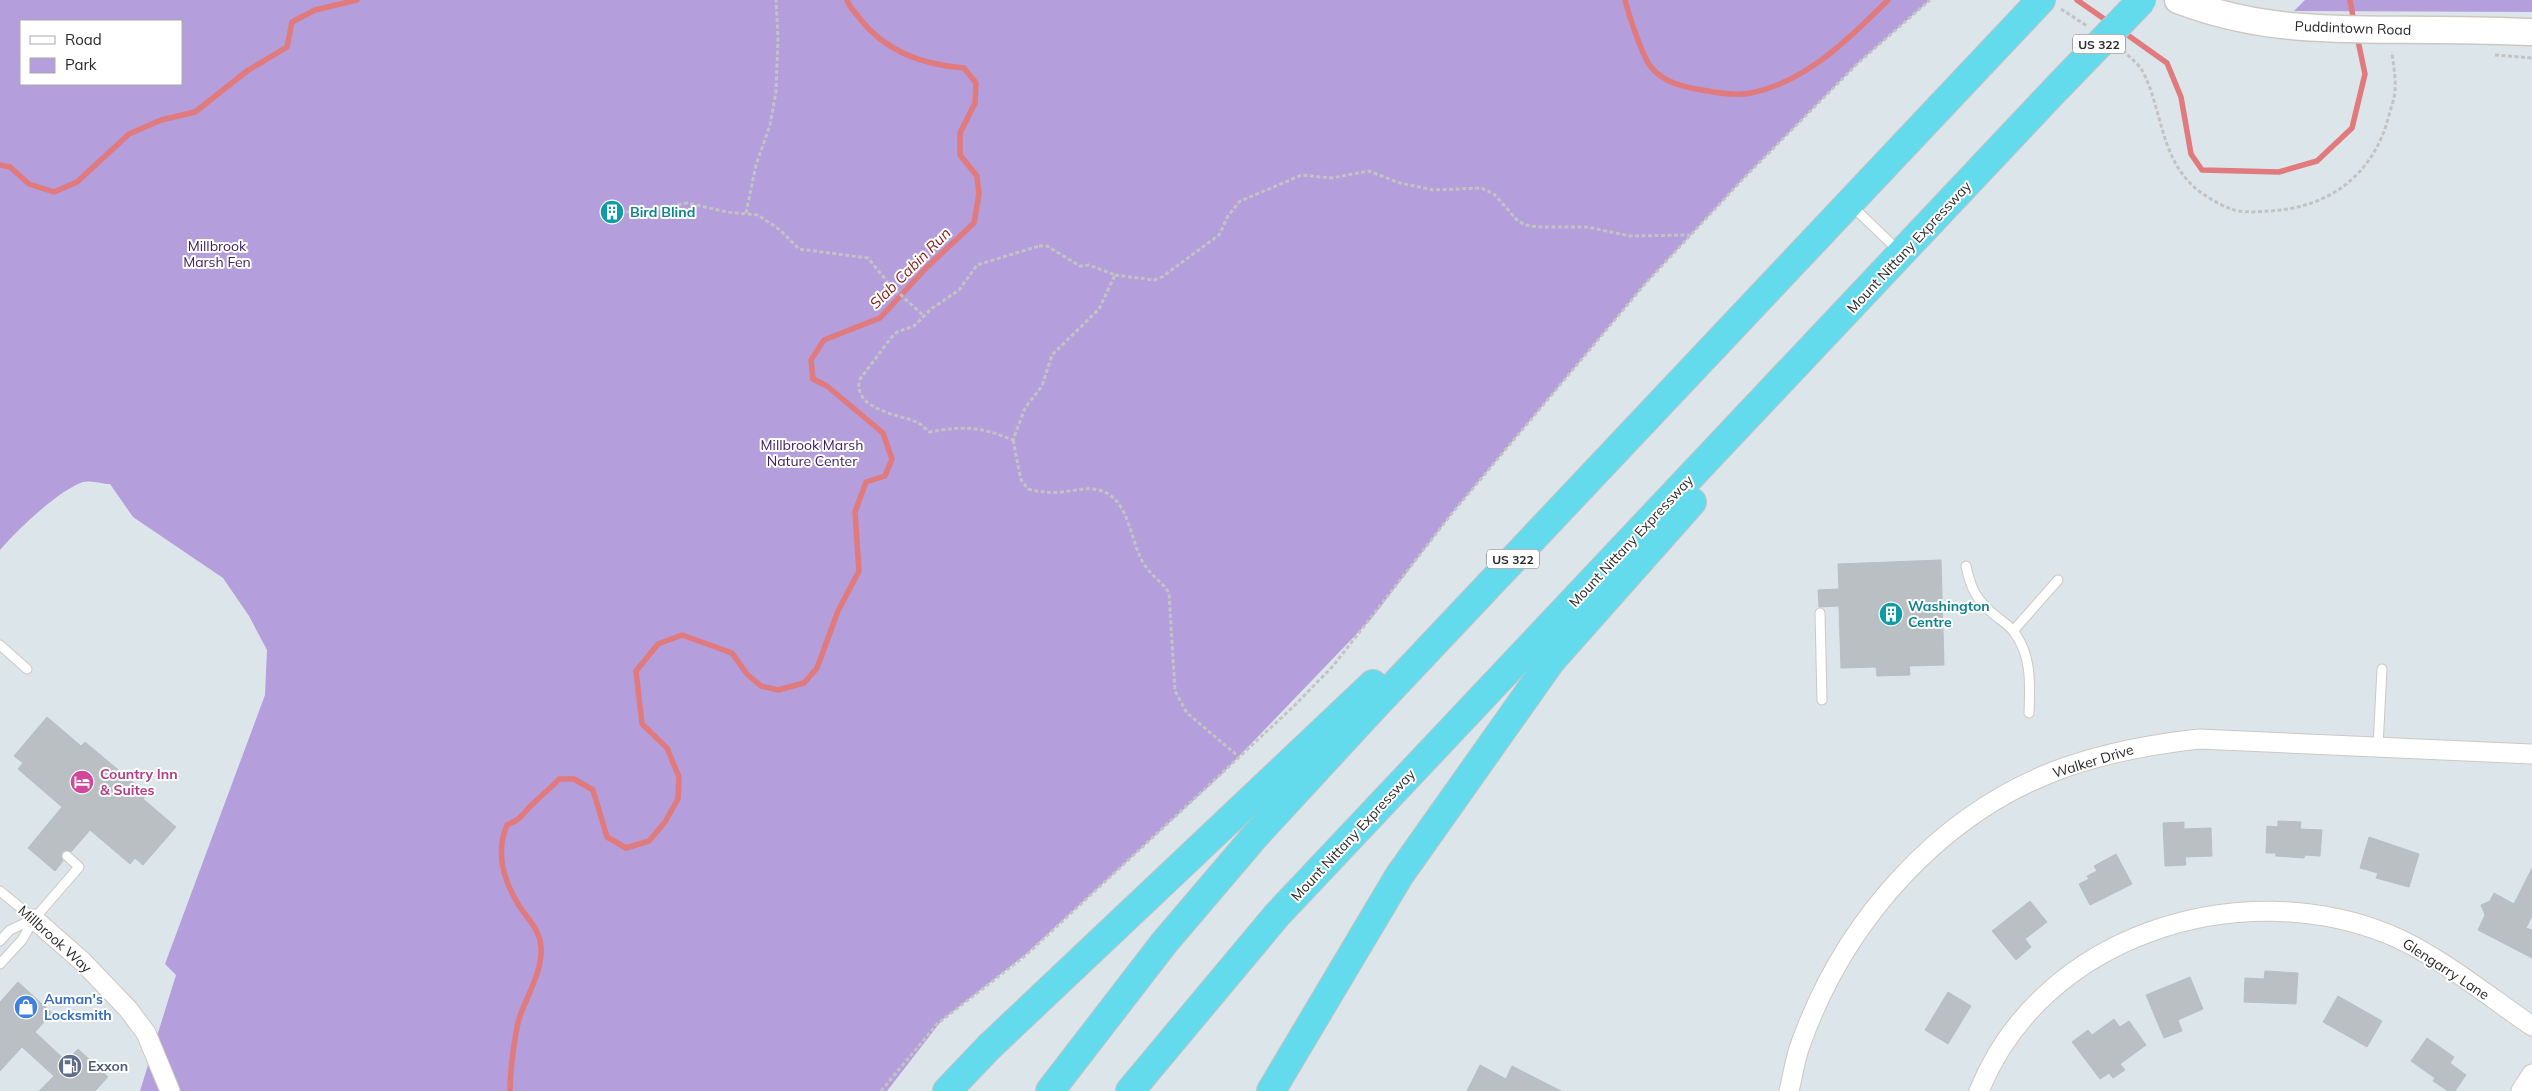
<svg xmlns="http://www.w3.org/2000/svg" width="2532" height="1091" viewBox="0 0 2532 1091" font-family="Mulish,sans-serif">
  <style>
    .green { fill: #b49edb; fill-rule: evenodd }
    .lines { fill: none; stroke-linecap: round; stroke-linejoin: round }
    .stream { stroke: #e17a7d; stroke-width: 5.5 }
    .building { fill: #b9bfc2; stroke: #b6c0c5 }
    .lane-casing { stroke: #cec7c1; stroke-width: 11 }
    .street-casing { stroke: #cec7c1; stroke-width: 21 }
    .secondary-casing { stroke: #cec7c1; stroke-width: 29 }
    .highway-casing { stroke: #c3c3c3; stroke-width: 30 }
    .path { stroke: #c3c3c3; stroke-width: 3; stroke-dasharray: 4 2.5; stroke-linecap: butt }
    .lane { stroke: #fff; stroke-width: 9 }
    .street { stroke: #fff; stroke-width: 19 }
    .secondary { stroke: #fff; stroke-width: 26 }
    .highway { stroke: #64dbed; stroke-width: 28 }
    .highway-bridge-casing { stroke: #c3c3c3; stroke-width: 30; stroke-linecap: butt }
    .highway-bridge { stroke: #64dbed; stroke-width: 28 }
    .labels { text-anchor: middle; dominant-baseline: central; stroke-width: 4; stroke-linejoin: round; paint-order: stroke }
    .shield { fill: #fff; stroke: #696969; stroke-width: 1 }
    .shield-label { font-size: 12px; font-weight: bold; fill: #292929 }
    .street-label { font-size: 14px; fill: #292929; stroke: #fff }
    .culture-label { font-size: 14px; font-weight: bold; fill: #0d838f; stroke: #fff; text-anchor: start }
    .park-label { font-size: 14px; fill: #3f215e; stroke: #fff }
    .hotel-label { font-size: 14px; font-weight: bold; fill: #b23c85; stroke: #fff; text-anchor: start }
    .shop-label { font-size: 14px; font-weight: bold; fill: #366cbe; stroke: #fff; text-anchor: start }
    .service-label { font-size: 14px; font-weight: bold; fill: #4e5e75; stroke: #fff; text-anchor: start }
    .water-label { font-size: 15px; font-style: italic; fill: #8b201b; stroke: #fff }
  </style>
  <rect width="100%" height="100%" fill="#dce6ea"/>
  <g class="green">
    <path d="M0,0H1928L1929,1L1858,63L1743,179L1645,284L1453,512L1371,619L1221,775L1025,955L942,1020L887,1091H140L176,975L165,964L265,695L267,650L249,616L223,578L133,517L110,484C103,484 90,480 83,482C59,490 17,530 0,550ZM21,21H181V84H21Z"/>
    <polygon points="2305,0 2532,0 2532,12 2294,11"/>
  </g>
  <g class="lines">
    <g class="stream">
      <path d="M1625,0C1629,15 1642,56 1651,67C1664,83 1684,87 1702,90C1717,93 1736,96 1751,93C1806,82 1850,38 1888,0"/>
      <polyline points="2077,0 2110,23"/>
      <polyline points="2350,0 2354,22"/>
      <polyline points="2122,31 2167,63 2181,97 2191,154 2202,170 2279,172 2317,161 2352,128 2365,74 2357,36"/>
      <polyline points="0,165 10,167 29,184 54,192 77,182 129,134 161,120 195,112 247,71 287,47 292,22 315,10 357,0"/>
      <path d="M510,1091C510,1071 514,1039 519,1019C526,997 543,971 541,947C540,931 529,920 520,907C504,882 495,853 507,825C526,817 522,812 535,802C543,794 551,788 559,779H574L593,790L607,837L626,848L649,841L665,822L678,799L679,777L667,748L642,724L636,671L658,644L682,635L732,653L747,674L761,686L778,690L804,683L817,668L838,611L859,571L855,512L866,482L885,476L892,459L883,433L827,386L813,379L811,360L824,340L880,318L927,267L974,223L979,194L977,176L960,155V133L975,103L976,83L964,68C924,65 886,52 860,19C856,13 849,7 847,0"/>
    </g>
  </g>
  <g class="building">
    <polygon points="1941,560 1944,665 1909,666 1910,675 1877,676 1876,667 1841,668 1839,606 1819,607 1818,590 1839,589 1838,564"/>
    <polygon points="47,717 81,746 85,742 147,794 143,799 176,827 143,865 135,858 130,864 90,830 71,852 66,850 62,852 61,857 63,861 55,871 28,848 62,807 18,769 23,763 14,756"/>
    <polygon points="2278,821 2301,822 2300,829 2322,830 2320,856 2305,855 2304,858 2276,856 2276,853 2266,853 2267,826 2278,827"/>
    <polygon points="2184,822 2184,829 2211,828 2212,856 2185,857 2186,865 2165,866 2163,823"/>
    <polygon points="2369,837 2419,854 2409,887 2376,878 2378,873 2360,868"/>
    <polygon points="2116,854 2132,884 2090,905 2079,884 2089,879 2087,876 2097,871 2094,866"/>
    <polygon points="2532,868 2532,916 2526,928 2532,930 2532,958 2478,930 2485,915 2481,905 2490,901 2494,893 2514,904"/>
    <polygon points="2030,901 2047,922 2025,939 2031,947 2016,960 1992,931"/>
    <polygon points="2265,971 2298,973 2296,1004 2244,1002 2245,978 2264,979"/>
    <polygon points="2190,977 2203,1009 2178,1020 2182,1031 2164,1038 2146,995"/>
    <polygon points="18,982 52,1013 35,1032 66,1061 78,1049 108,1077 95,1091 39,1091 54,1076 22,1047 0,1071 0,1002"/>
    <polygon points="1948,992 1971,1006 1948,1044 1925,1030"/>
    <polygon points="2338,996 2382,1021 2367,1047 2323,1022"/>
    <polygon points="2114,1019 2120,1027 2129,1021 2146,1045 2120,1064 2125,1070 2113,1078 2109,1073 2100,1079 2072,1042 2088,1030 2092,1035"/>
    <polygon points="2427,1038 2454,1057 2450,1063 2466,1075 2455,1091 2448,1091 2433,1081 2435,1078 2411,1061"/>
    <polygon points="1480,1065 1506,1079 1512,1066 1561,1091 1467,1091"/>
  </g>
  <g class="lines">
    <g class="lane-casing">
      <g id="lane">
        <polyline points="1852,206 1900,252"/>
        <path d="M1966,566C1971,590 1977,601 1997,617C2002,621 2010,626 2014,632C2032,656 2030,684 2029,713"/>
        <polyline points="1820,613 1822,700"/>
        <polyline points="2014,630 2058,580"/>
        <polyline points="0,645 27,669"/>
        <polyline points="2378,746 2382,669"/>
        <polyline points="0,891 34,919"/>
        <polyline points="0,941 10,930 34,919"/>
        <polyline points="0,964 22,940 34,919 79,867 67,856"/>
      </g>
    </g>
    <g class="street-casing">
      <g id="street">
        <polyline points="34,919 83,962 128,1009 146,1033 170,1091"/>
        <path d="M1789,1091C1793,1075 1795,1058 1801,1043C1845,920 1941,811 2066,767C2110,752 2153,744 2199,739L2532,754"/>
        <path d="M1979,1091C2042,935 2238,874 2388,934C2437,954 2488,996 2532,1026"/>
        <polyline points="2521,1091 2532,1074"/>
      </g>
    </g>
    <g class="secondary-casing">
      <path id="secondary" d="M2178,0C2267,34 2344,29 2437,30C2469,30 2500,31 2532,32"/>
    </g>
    <g class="highway-casing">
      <g id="highway">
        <polyline points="947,1091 989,1047 1373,684"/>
        <polyline points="1050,1091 1164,943 1255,836 1372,709 2041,0"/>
        <polyline points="1130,1091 1277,915 2057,88"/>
        <polyline points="1271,1091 1399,876 1551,661 1692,502"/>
      </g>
    </g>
    <g class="path">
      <polyline points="2061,9 2087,26"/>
      <path d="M2123,50C2129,57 2139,64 2143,72C2162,109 2160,155 2193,186C2201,194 2220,205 2231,209C2241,213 2258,212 2269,211C2329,208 2374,175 2389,115C2391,107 2395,98 2395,90C2396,77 2393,64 2392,52"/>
      <polyline points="2495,55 2532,58"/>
      <polyline points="613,213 649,210 687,203 727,212 758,215 780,230 799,249 868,258 890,285 925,317"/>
      <polyline points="746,213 756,165 770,125 776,92 778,37 776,0"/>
      <path d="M1039,246H1047L1080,266L1089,265L1115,275L1099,309L1052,355L1042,386L1025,408L1013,440C978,426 965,426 929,432C925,428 921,424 917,422C900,415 851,409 860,379L891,338L897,332L914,326L931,309L959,290L977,265Z"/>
      <polyline points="1115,275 1154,280 1162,277 1219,235 1228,216 1240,201 1302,175 1331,178 1369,171 1400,183 1433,190 1481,188 1494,194 1517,220 1525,225 1537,227 1587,227 1630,236 1690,235"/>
      <path d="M1013,440L1021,480L1028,489C1040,492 1050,493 1062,492C1072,491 1083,488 1093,489C1132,493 1128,543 1146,567C1153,577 1163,583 1169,593L1175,691L1187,713L1238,756"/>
      <polyline points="881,1091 937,1024 1025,956 1294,706 1333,666 1453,512 1645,284 1743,179 1858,63 1930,0"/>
    </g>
    <use href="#lane" class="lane"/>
    <use href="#street" class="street"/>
    <use href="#secondary" class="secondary"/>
    <use href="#highway" class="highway"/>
    <g class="highway-bridge-casing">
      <polyline id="highway-bridge" points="2057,88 2142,0"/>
    </g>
    <use href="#highway-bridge" class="highway-bridge"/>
  </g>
  <defs>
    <g id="building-disc" transform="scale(1.25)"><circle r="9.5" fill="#0f9aa8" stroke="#fff"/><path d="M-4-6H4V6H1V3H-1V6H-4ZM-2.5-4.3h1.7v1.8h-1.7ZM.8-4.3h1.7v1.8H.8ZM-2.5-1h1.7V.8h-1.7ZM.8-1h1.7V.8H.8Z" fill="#fff"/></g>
    <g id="hotel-disc" transform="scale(1.25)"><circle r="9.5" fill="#d1479c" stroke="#fff"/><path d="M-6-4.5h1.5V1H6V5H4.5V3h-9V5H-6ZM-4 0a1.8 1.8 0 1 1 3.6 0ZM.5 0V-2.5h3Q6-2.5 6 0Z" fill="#fff"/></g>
    <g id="shop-disc" transform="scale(1.25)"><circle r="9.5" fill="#3f7fe0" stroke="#fff"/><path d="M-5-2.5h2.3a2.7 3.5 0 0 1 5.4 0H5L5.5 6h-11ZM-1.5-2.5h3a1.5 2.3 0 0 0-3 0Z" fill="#fff"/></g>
    <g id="fuel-disc" transform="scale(1.25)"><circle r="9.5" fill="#5c6f8a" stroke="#fff"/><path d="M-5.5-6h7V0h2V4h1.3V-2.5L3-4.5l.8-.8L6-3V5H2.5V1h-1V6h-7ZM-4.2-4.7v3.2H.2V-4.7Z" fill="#fff"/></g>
  </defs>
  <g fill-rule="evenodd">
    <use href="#building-disc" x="612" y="212"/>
    <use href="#building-disc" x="1891" y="614"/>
    <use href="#hotel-disc" x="82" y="782"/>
    <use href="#shop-disc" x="26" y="1007"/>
    <use href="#fuel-disc" x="70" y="1066"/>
  </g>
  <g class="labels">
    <g class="shield">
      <rect x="2073" y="34.5" width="52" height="19" rx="4"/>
      <rect x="1487" y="549.5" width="52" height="19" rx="4"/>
    </g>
    <g class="shield-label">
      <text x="2099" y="44">US 322</text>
      <text x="1513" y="559">US 322</text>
    </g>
    <g class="street-label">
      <text transform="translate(2353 28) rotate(2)">Puddintown Road</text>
      <text transform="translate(1909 247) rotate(-47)">Mount Nittany Expressway</text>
      <text transform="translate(1631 541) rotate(-47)">Mount Nittany Expressway</text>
      <text transform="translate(2093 761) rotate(-17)">Walker Drive</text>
      <text transform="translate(1353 835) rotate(-47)">Mount Nittany Expressway</text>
      <text transform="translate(55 939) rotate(42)">Millbrook Way</text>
      <text transform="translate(2446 969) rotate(33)">Glengarry Lane</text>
    </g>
    <g class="culture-label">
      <text x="630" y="212">Bird Blind</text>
      <text x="1908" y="606">Washington<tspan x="1908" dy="16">Centre</tspan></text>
    </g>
    <g class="park-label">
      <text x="217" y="246">Millbrook<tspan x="217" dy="16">Marsh Fen</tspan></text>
      <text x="812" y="445">Millbrook Marsh<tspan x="812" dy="16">Nature Center</tspan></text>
    </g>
    <g class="hotel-label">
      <text x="100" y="774">Country Inn<tspan x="100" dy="16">&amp; Suites</tspan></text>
    </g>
    <g class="shop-label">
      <text x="44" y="999">Auman's<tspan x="44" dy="16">Locksmith</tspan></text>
    </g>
    <g class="service-label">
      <text x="88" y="1066">Exxon</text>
    </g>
    <g class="water-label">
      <text transform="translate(910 268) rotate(-45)">Slab Cabin Run</text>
    </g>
  </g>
  <rect x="20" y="20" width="162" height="65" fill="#ffffff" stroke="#a9a9a9"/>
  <rect x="30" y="36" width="25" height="8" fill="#ffffff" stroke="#a9a9a9"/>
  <text x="65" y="45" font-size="15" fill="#292929">Road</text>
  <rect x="30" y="58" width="25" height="15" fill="#b49edb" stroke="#a9a9a9"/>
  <text x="65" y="70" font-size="15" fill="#292929">Park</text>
</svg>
